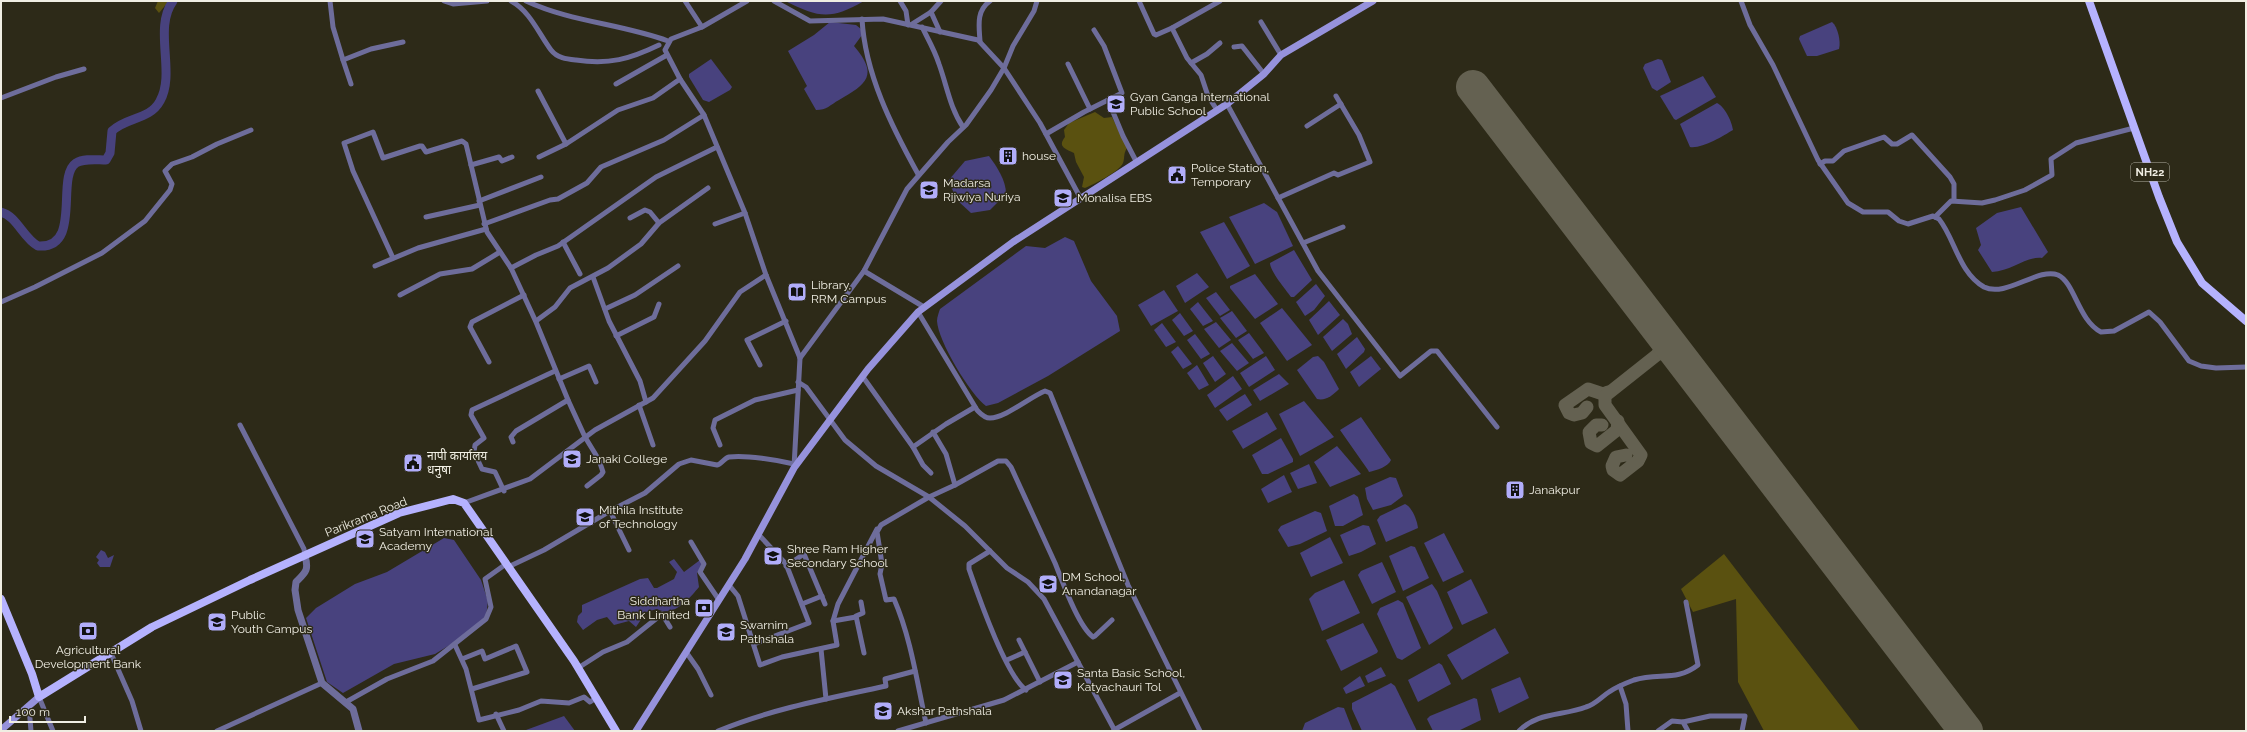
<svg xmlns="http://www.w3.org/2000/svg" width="2247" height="732" viewBox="0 0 2247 732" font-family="Raleway,'Noto Sans Devanagari',sans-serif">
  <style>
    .green { fill: #5a5110 }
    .water { fill: #48427e }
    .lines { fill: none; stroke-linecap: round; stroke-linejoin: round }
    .river { stroke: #48427e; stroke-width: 9 }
    .taxiway { stroke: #646151; stroke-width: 13 }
    .runway { stroke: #646151; stroke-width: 34 }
    .minor { stroke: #6e6d9b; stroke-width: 5 }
    .tertiary { stroke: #6e6d9b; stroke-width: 7 }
    .secondary { stroke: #9692dc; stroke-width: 7 }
    .primary { stroke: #b5b2fe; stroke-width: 8 }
    .labels { text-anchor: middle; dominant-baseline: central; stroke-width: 3; stroke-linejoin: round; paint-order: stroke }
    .shield { fill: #2d2a18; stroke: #b6b3a6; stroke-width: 1 }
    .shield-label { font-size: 11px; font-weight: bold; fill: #f0eee3 }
    .poi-label { font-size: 12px; fill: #f0eee3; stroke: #2d2a18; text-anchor: start }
    .street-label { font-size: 12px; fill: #f0eee3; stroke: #2d2a18 }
  </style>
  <rect width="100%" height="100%" fill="#2d2a18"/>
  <g class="green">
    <polygon points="158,1 169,1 159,13 155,8"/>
    <path d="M1095,112L1104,118L1112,117L1127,148C1123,154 1125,158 1123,163C1119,172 1094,184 1085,188L1082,187L1084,177L1076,162L1074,153C1066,149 1057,147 1065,137L1064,130L1069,123Z"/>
    <polygon points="1724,554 1860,731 1764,731 1738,682 1736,599 1693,612 1681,589"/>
  </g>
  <g class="water">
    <path d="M785,1H864C831,20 819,18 785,1Z"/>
    <path d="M830,22L856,25L861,29L862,35L854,46C879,75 867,84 839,100C830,105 827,110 816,110L804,89L807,86L788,51L814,35Z"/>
    <path d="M1832,22C1838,27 1841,42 1839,49L1817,56H1807L1799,39L1800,36Z"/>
    <polygon points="711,59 732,87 730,90 709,102 703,100 689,77 689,74"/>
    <polygon points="1658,59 1662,60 1671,82 1657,91 1652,88 1643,68 1645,64"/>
    <polygon points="1703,76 1716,97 1676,120 1674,119 1660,96"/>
    <path d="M1717,103C1724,106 1732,121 1733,130C1723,136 1702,149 1690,147L1680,124Z"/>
    <path d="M989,156C997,167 1006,180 1006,194L990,210L971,213L958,201L948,181L965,161Z"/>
    <polygon points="1264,203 1277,212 1293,246 1255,264 1229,217"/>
    <path d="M2021,207L2048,252L2042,258C2026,256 2012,271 1992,272L1978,250L1981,245L1976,228L1997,213Z"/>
    <polygon points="1224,222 1250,266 1227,279 1200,232"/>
    <path d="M1065,237L1074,241L1091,281L1117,316L1120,331L1048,376L998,403L986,406C970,394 938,341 937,321C937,317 939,312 940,309L1026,246L1045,248Z"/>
    <path d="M1294,250L1312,280L1294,297H1291C1286,290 1270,271 1270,263Z"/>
    <polygon points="1197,273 1209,287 1185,303 1176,286"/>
    <polygon points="1255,274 1278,304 1255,319 1230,288 1230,286"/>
    <polygon points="1316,284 1325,296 1314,310 1305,316 1296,302"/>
    <polygon points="1164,290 1178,311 1151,326 1138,305"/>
    <polygon points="1216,292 1230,310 1220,316 1206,298"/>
    <polygon points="1329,301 1340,315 1318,335 1309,320"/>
    <polygon points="1198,302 1213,321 1203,326 1190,309"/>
    <polygon points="1282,308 1312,345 1287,361 1260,323"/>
    <polygon points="1232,311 1247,331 1236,338 1220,318"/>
    <polygon points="1180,313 1193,331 1184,336 1172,320"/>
    <polygon points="1343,319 1348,324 1352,334 1332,351 1323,337"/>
    <polygon points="1216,322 1231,340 1219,348 1204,329"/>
    <polygon points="1162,323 1176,342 1166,347 1154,330"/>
    <polygon points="1249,333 1264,353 1253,359 1238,340"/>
    <polygon points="1195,334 1210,354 1201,359 1187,340"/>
    <polygon points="1357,337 1365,349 1364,352 1346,369 1337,354"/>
    <polygon points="1232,343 1249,363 1237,371 1220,351"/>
    <polygon points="1178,346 1192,364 1183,369 1171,352"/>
    <polygon points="1213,356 1226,374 1215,382 1203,363"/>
    <polygon points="1266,356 1275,370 1249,387 1240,373"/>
    <path d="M1318,356L1324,362L1339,389C1333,395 1326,401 1317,399L1297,370L1313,357Z"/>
    <polygon points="1371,356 1381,369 1359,387 1350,372"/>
    <polygon points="1197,365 1209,385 1199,390 1187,373"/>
    <polygon points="1279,374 1289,384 1260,401 1253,390"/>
    <polygon points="1233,376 1242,389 1215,408 1207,395"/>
    <polygon points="1245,394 1252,405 1227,421 1219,410"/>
    <polygon points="1304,401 1334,437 1300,456 1279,414"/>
    <polygon points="1267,412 1277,429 1243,449 1232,431"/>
    <path d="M1361,417L1391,460C1388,467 1377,470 1369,472L1368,470L1340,430Z"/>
    <polygon points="1281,438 1293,459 1293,462 1268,474 1262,474 1252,455"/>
    <polygon points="1337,446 1361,474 1330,487 1314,462"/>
    <polygon points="1309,464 1317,483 1298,489 1290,473"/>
    <polygon points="1284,475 1292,492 1268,503 1261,489"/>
    <polygon points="1390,477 1396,478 1403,496 1391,505 1373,510 1367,499 1365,488"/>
    <polygon points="1354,494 1358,497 1363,515 1343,526 1335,526 1329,506"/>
    <path d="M1405,504C1412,507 1417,520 1418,528L1386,542L1377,520L1380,516Z"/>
    <polygon points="1315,511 1321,513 1327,531 1300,544 1288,547 1278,530 1281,526"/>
    <polygon points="1363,525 1369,526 1376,544 1361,552 1349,556 1340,535"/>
    <polygon points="1444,533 1464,572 1443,582 1424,543"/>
    <polygon points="1330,537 1343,563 1311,577 1300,553"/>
    <polygon points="444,538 454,540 481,580 488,601 486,617 471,632 435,654 394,664 343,693 327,682 306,618 316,608 355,584 387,572"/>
    <polygon points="1411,546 1415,547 1429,578 1403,591 1389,556"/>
    <polygon points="101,550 105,552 108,558 114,555 110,567 100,567 97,563 99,560 96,557"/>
    <path d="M674,559L684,572L700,560L703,566L697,573L699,587C689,599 673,618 657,609L646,612L636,627L629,621L614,625L607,617L597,620L583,630L577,622L578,616L582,612V605L640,579L648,578L654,588H657L674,579L677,572L669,562Z"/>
    <polygon points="1382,562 1396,592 1372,604 1358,575 1361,571"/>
    <polygon points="1471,579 1488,613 1462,625 1447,592"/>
    <polygon points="1344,580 1360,613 1322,631 1309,599 1315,593"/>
    <polygon points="1432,584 1437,591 1453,628 1449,632 1429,645 1406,597"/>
    <polygon points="1398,600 1403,603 1421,648 1402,660 1397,658 1377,614 1380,608"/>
    <polygon points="1363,623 1378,651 1377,653 1341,671 1326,640"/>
    <polygon points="1495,628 1509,653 1462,680 1447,655"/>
    <polygon points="1439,663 1442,665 1451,684 1418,702 1408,680"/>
    <polygon points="1381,667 1386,676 1368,683 1365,676"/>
    <polygon points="1360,676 1365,686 1346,694 1343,688"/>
    <polygon points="1520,677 1529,698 1499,713 1491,689"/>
    <polygon points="1391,683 1395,686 1417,731 1362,731 1352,709 1352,703"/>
    <polygon points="1474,698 1477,699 1481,720 1458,731 1433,731 1427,719 1430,716"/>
    <polygon points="1338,707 1344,708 1353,731 1302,731 1305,723"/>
    <polygon points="564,716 575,731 525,731 526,730"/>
  </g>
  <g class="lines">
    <path class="river" d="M1,212C17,216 23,238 38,246C83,249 55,177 76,163C84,158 97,160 106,160L110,153L112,131C126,117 150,120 160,101C176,73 153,28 173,1"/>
    <g class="taxiway">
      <polyline points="1658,354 1663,341 1661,332"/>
      <polyline points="1587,407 1582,413 1574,415 1569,413 1565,405 1588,389 1603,394 1608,392"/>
      <polyline points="1602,425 1596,425 1589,432 1591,443 1597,446 1617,430 1618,421"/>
      <polyline points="1626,455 1616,457 1612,466 1613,470 1620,475 1638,461 1641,455 1605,405 1605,396 1658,354 1669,353 1681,359"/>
    </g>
    <polyline class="runway" points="1473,87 1966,731"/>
    <g class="minor">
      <polyline points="330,1 333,27 343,60"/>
      <polyline points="444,1 453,4 487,1"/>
      <path d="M511,1C530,11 539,34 551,50C557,58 567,59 576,60C609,65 630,59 659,45"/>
      <path d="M526,1C571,22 622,24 668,41"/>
      <polyline points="685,1 702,27"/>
      <polyline points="747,1 702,27 671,39 665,50 680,79 704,115 745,213 766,275 800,358 794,467"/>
      <polyline points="774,1 810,21 883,19 978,40 1004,68 1040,123 1081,199"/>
      <polyline points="900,1 906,11 908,25"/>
      <polyline points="1139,1 1154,34 1156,35 1172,28 1187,58 1201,75 1208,96 1217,110"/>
      <path d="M1741,1L1750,25L1773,65L1818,160L1848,203L1863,212H1888L1899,221L1908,224L1933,216L1939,219C1955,239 1959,273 1984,287C2006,298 2038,267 2058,275C2075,283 2078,320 2101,332L2114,331L2149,312L2160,322L2189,361L2201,366L2216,368L2246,367"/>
      <polyline points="931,12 940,32"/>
      <path d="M862,19C865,74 892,127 918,174"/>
      <polyline points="1261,22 1281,55"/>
      <polyline points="912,24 931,12 941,1"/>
      <path d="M922,27C928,39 935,51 939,64C947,86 950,108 963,127"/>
      <polyline points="1172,28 1220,1"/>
      <path d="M980,41C979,26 976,11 990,1"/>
      <polyline points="1234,47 1242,46 1264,74"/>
      <polyline points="1191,63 1207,54 1220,43"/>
      <polyline points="1068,64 1090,109"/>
      <polyline points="351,84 343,60 371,49 403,42"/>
      <polyline points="616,84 667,55"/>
      <polyline points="538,91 566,144"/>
      <polyline points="1,98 56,77 84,69"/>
      <polyline points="1108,100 1123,136 1137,163"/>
      <polyline points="1227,104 1318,271 1400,376 1431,351 1437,351 1497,427"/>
      <polyline points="1307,126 1341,104"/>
      <polyline points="1046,134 1084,112 1122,93 1104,46 1094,30"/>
      <polyline points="539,157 566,144 618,110 653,98 680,79"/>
      <polyline points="1820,164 1825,161 1833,161 1844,151 1884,137 1892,144 1897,144 1912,135 1950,177 1954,184 1954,200"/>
      <polyline points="471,165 499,157 502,161 512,157"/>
      <polyline points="1278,198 1334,173 1338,175 1370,162 1359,135 1336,96"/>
      <polyline points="479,201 541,177"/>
      <polyline points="426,217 480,205"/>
      <polyline points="1935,217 1951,201 1982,203 1995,200 2025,190 2052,175 2051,159 2076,143 2134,128"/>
      <polyline points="630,218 645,210 650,212 659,223"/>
      <polyline points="484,224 550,200 558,199 587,183 601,167 664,140 704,115"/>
      <polyline points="715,224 745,213"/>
      <polyline points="563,242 580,274"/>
      <polyline points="1303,243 1343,227"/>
      <polyline points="393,258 353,171 344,143 373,132 383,158 420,146 422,146 426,152 462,141 466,144 487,232 511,268 536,322 568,400 585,437 599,460 603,472 601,475 587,486"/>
      <polyline points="375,266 418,248 486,229"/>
      <polyline points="511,268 536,255 558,246 656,177 717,147"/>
      <polyline points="864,271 924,307"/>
      <polyline points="593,277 609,321 640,381 646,402"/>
      <polyline points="400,295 440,274 472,269 500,252"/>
      <polyline points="1,302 35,287 102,253 145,221 170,190 172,184 165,171 172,164 192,157 217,144 251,130"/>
      <polyline points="605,309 635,295 678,266"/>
      <path d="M918,312L977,410C980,413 984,418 990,418C1005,418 1030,397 1045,391L1050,393L1128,585L1200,731"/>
      <polyline points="536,321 555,307 570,288 608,268 641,244 659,223 708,188"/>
      <polyline points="616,336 654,317 659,304"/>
      <polyline points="800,358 864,271 907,189 948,142 966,125 991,90 1004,68 1013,46 1034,11 1037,1"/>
      <polyline points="489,362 470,327 472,322 524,295"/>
      <polyline points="760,365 747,340 786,321"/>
      <polyline points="863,377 913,447 923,465 931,473"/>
      <polyline points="559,379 589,366 596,382"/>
      <polyline points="798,382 806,387 845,440 876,466 929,497 965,526 1007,568 1028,582 1044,599 1115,731"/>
      <polyline points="639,405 653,445"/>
      <polyline points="240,425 304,549 305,556"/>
      <polyline points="933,432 946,454 955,485"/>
      <polyline points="513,442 511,437 516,431 568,400"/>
      <polyline points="720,445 713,428 715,420 755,400 798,390"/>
      <polyline points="913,447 946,424 975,407"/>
      <polyline points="504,491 495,472 482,469 474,452 475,445 484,438 471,415 472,410 555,371"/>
      <polyline points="464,503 530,479 595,430 653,398 705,341 740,292 766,275"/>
      <polyline points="610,511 629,550"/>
      <polyline points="691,542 704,564 700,572 719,600"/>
      <path d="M990,551L969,564V569C978,595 1006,676 1026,690"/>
      <polyline points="786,566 804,554 825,604"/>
      <path d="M508,567L544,550L610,511L645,493L679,464L691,460L717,465C722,464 724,458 729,457C747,455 777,460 794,464"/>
      <polyline points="729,585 738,596 760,665 782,657 837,645 833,621 838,604 877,529"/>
      <polyline points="861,602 863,613 856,616 864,653"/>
      <polyline points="802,604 822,596"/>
      <polyline points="833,621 856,617"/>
      <polyline points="1019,640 1040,682"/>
      <polyline points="754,644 809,623 786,564 758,534"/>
      <polyline points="455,645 466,669 479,720 519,710 541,701 569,703 584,697 590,702 596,698"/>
      <polyline points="821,649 826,699"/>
      <polyline points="110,651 132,701 141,731"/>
      <polyline points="686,652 698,669 711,695"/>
      <polyline points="462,659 482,651 485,659 516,646 527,672 472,689"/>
      <polyline points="1007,660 1025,652"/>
      <polyline points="578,668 603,652 627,642 662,614 670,627"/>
      <polyline points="1620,686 1626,704 1628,731"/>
      <polyline points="39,697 53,731"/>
      <polyline points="346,702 387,679 433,661 486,619 491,607 485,579 506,564"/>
      <polyline points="29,707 31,731"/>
      <polyline points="496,714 504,731"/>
      <polyline points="1683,722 1710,716 1745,716 1742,731"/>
      <path d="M926,723C917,682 911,638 894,599L886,600L880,574L882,564L877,532L881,525L929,497L955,485L998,461H1006L1011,467C1026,499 1040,531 1055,563C1062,580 1078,626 1093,637L1095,636L1112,620"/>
      <polyline points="1114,730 1180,693"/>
      <polyline points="217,731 322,683"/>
      <path d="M718,731C771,709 830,698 886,686L885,679L915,671"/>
      <polyline points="898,731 1004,700 1078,662"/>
      <path d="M1519,731C1537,712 1563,716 1586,707C1596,704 1601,697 1609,692C1616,687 1626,683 1634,680C1659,672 1676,682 1698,665L1686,602"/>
      <polyline points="1658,731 1672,721 1683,722 1688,731"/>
    </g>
    <path class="tertiary" d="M305,556C309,570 306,572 296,582L295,590L298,610L322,683L353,709L359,731"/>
    <g class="secondary">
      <polyline points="1,730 39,697"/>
      <polyline points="636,731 745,559 794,468 868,369 918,312 1013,242 1227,104 1264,74 1281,55 1373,1"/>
    </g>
    <g class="primary">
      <polyline points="2089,1 2159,197 2177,242 2202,283 2246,321"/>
      <polyline points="1,599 32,674 39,697 152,627 250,580 399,513 453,499 464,503 574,661 616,731"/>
    </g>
  </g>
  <defs>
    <g id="school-square" transform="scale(1)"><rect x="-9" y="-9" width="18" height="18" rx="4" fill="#b1adfa" stroke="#2d2a18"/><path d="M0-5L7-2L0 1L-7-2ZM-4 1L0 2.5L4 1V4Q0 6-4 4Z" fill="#111"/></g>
    <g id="building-square" transform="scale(1)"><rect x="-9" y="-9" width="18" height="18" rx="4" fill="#b1adfa" stroke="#2d2a18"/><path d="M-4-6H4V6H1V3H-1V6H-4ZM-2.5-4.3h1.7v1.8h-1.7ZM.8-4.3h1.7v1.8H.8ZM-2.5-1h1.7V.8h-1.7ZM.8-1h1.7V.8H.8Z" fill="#111"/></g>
    <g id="civic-square" transform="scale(1)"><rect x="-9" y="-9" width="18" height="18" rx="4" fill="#b1adfa" stroke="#2d2a18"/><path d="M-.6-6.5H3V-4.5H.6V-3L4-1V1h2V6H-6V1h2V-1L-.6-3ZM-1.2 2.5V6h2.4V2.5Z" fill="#111"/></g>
    <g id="library-square" transform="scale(1)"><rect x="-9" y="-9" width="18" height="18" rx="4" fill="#b1adfa" stroke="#2d2a18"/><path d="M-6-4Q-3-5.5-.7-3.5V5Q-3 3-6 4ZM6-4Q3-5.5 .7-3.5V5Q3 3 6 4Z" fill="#111"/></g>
    <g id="bank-square" transform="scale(1)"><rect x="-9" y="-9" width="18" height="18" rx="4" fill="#b1adfa" stroke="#2d2a18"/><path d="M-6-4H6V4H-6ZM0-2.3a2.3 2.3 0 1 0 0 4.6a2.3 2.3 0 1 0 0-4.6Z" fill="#111"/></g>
  </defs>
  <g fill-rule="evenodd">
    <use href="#school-square" x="1116" y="104"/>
    <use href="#building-square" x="1008" y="156"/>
    <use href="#civic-square" x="1177" y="175"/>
    <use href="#school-square" x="929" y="190"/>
    <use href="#school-square" x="1063" y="198"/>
    <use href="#library-square" x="797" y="292"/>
    <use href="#school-square" x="572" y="459"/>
    <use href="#civic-square" x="413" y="463"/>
    <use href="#building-square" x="1515" y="490"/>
    <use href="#school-square" x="585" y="517"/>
    <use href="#school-square" x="365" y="539"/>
    <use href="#school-square" x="773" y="556"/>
    <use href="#school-square" x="1048" y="584"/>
    <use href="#bank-square" x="704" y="608"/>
    <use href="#school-square" x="217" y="622"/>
    <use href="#bank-square" x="88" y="631"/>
    <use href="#school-square" x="726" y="632"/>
    <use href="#school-square" x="1063" y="680"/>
    <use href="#school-square" x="883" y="711"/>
  </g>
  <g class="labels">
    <rect class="shield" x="2131" y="163" width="38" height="18" rx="3"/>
    <g class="shield-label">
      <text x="2150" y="172">NH22</text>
    </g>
    <g class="poi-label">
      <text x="1130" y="97">Gyan Ganga International<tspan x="1130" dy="14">Public School</tspan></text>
      <text x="1022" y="156">house</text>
      <text x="1191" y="168">Police Station,<tspan x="1191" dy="14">Temporary</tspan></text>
      <text x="943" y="183">Madarsa<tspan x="943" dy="14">Rijwiya Nuriya</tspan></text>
      <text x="1077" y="198">Monalisa EBS</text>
      <text x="811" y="285">Library,<tspan x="811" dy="14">RRM Campus</tspan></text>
      <text x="427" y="456">नापी कार्यालय<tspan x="427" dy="14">धनुषा</tspan></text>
      <text x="586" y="459">Janaki College</text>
      <text x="1529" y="490">Janakpur</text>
      <text x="599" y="510">Mithila Institute<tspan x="599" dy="14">of Technology</tspan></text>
      <text x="379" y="532">Satyam International<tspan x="379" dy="14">Academy</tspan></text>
      <text x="787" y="549">Shree Ram Higher<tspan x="787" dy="14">Secondary School</tspan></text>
      <text x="1062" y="577">DM School,<tspan x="1062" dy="14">Anandanagar</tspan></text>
      <text x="690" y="601" text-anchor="end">Siddhartha<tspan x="690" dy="14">Bank Limited</tspan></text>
      <text x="231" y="615">Public<tspan x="231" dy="14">Youth Campus</tspan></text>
      <text x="740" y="625">Swarnim<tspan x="740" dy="14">Pathshala</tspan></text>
      <text x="88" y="650" text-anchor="middle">Agricultural<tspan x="88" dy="14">Development Bank</tspan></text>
      <text x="1077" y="673">Santa Basic School,<tspan x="1077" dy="14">Katyachauri Tol</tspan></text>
      <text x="897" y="711">Akshar Pathshala</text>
    </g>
    <g class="street-label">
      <text transform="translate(366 517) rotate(-22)">Parikrama Road</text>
    </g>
  </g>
  <rect width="2247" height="732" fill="none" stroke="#f0eee3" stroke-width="4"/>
  <path d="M10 716v6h75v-6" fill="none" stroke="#f0eee3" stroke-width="2"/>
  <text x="16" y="716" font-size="12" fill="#f0eee3" stroke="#2d2a18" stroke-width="3" paint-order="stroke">100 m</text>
</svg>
